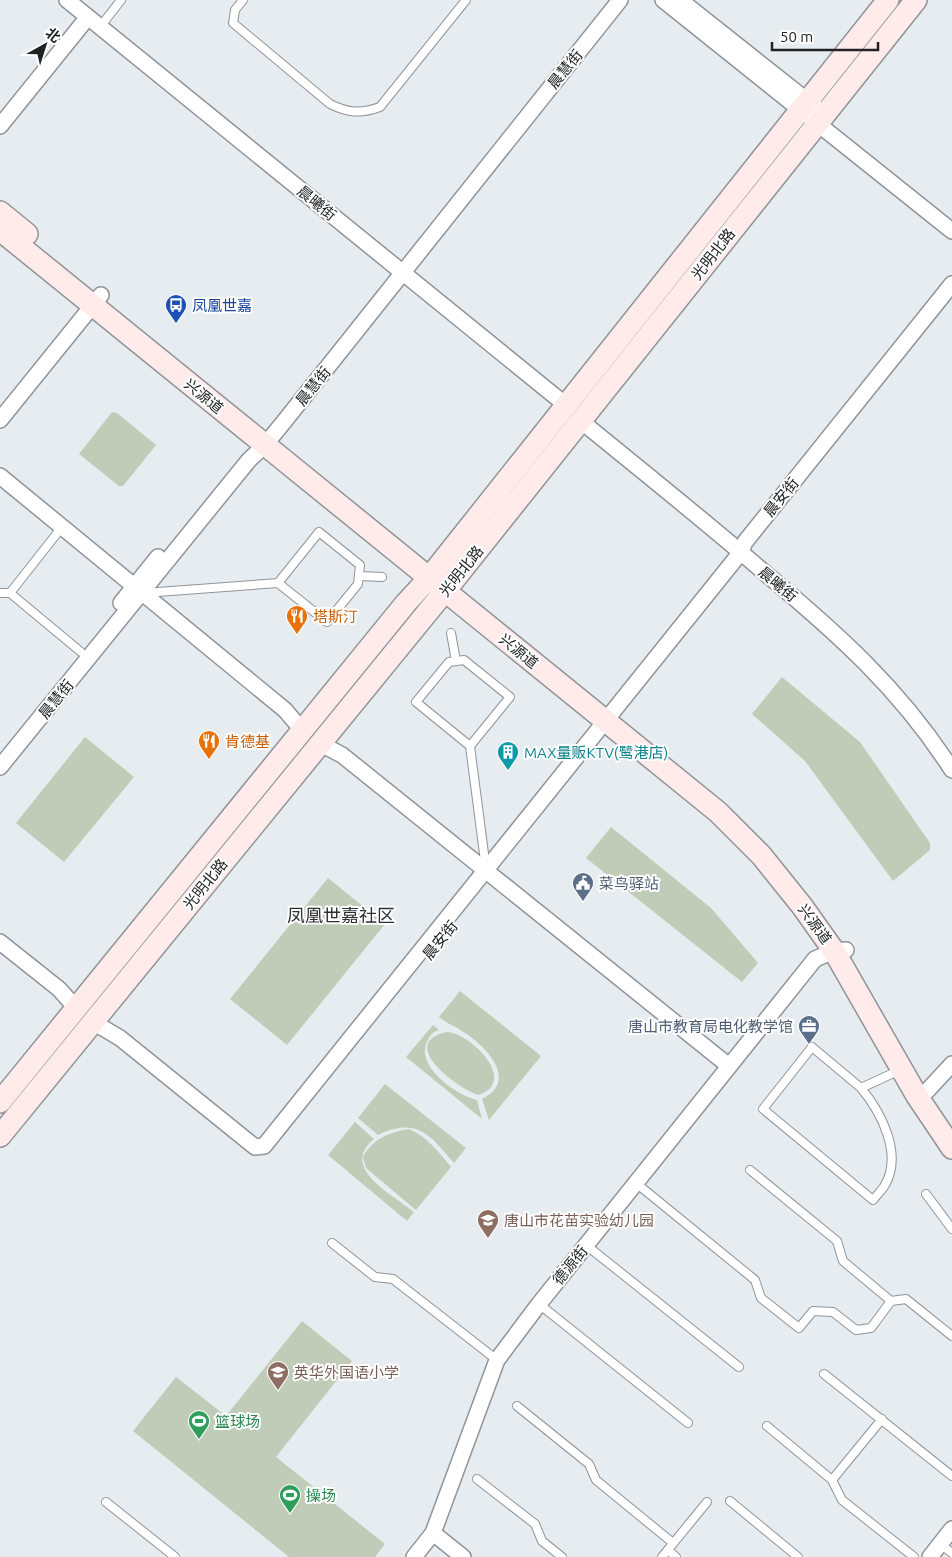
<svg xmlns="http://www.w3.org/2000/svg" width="952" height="1557" viewBox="0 0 952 1557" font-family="Ubuntu,'Noto Sans SC',sans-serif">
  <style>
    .green { fill: #c0ccb7 }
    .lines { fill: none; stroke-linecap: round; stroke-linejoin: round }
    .service-casing { stroke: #909498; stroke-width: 10 }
    .minor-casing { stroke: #909498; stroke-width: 18 }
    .secondary-casing { stroke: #909498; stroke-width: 24 }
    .service { stroke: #fff; stroke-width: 8 }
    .minor { stroke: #fff; stroke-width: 15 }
    .secondary { stroke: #feebea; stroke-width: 21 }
    .labels { text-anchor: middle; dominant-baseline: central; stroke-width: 4; stroke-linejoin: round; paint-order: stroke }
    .street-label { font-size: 15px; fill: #202223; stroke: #fff }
    .transit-label { font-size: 15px; fill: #164399; stroke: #fff; text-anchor: start }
    .food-label { font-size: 15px; fill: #c56008; stroke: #fff; text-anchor: start }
    .culture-label { font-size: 15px; fill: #0d838f; stroke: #fff; text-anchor: start }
    .service-label { font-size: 15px; fill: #4e5e75; stroke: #fff; text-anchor: start }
    .education-label { font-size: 15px; fill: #785e54; stroke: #fff; text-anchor: start }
    .leisure-label { font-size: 15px; fill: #27864d; stroke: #fff; text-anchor: start }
    .quarter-label { font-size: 18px; fill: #2c2f32; stroke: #fff }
  </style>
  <rect width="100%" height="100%" fill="#e7ecf0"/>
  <g class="green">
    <polygon points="112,412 117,413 156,445 123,486 119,486 79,454"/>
    <polygon points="782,677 860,742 930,843 930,850 893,881 805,761 752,714"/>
    <polygon points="85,737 134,777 64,862 16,823"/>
    <polygon points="611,827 711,908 758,963 742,982 586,858"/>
    <polygon points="328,878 385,924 287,1045 230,999"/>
    <path d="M460,991L541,1056L489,1120L482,1099C520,1080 485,1045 462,1031C454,1025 447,1024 439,1017Z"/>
    <path d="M433,1025L439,1030C434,1031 430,1035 428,1040C413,1065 456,1095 477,1100L482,1119L406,1057Z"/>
    <path d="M447,1032C472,1034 519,1082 478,1095C457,1088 396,1043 447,1032Z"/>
    <path d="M385,1084L466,1148L454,1163C429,1134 417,1117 378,1135L358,1118Z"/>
    <path d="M355,1122L374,1139C339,1168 392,1194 414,1212L407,1221L328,1155Z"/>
    <path d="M409,1129C427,1137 438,1151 451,1167L416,1210L366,1168L363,1157C372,1139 390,1132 409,1129Z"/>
    <polygon points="302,1321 352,1361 276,1457 385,1544 375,1557 289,1557 133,1431 176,1377 226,1416"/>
  </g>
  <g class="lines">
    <g class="service-casing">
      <g id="service">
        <path d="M243,0L235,10L233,23L330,104C348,113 361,114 380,107L466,0"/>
        <polyline points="100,27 121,0"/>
        <polyline points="359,576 382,577"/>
        <polyline points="0,593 10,593 81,652"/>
        <polyline points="10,593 62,527"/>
        <polyline points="144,593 278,583 327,622 358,584 360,565 319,532 278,583"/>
        <polyline points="451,633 456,661"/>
        <polyline points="470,746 416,702 449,662 464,660 510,697 470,746 486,869"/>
        <path d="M861,1088C881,1112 903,1154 885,1185C882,1190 877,1195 873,1200L763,1109L812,1047L861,1088L900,1070"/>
        <polyline points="750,1170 837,1241 843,1261 891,1301"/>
        <polyline points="636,1183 755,1280 761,1298 799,1328 813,1311 833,1312 856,1330 871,1328 891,1301 906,1299 952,1336"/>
        <polyline points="926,1194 952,1229"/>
        <polyline points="332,1243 375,1277 393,1279 497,1360"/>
        <polyline points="586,1245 739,1367"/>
        <polyline points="539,1304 688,1423"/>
        <polyline points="824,1374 952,1476"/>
        <polyline points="517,1406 589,1464 596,1480 673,1543"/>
        <polyline points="767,1426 832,1480 842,1500 914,1557"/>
        <polyline points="477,1479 535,1524 542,1541 562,1557"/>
        <polyline points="832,1480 882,1419"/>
        <polyline points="730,1501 798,1557"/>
        <polyline points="106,1502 175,1557"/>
        <polyline points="940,1544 952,1553"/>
        <polyline points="668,1550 676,1557"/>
        <polyline points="662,1557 707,1502"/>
      </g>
    </g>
    <g class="minor-casing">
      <g id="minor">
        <polyline points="67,0 567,406"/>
        <polyline points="663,0 952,231"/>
        <polyline points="680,0 815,107"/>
        <polyline points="0,126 88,17"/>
        <polyline points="0,420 101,295"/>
        <path d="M581,421C642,471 705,521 765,573C838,634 900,689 952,770"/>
        <polyline points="0,476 285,710 302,730"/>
        <polyline points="121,603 158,557"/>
        <polyline points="319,743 342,755 729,1066"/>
        <polyline points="0,767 249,460 265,445 287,418 620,0"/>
        <polyline points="0,942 59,989 76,1008"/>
        <path d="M93,1022L120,1038L255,1147L264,1146C423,948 582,750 741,552L745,542L952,284"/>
        <polyline points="917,1096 927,1091 952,1064"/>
        <polyline points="433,1533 463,1557"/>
        <polyline points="414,1557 433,1533 497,1360 539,1304 815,959 834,951 846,950"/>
        <polyline points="930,1557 952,1529"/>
      </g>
    </g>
    <g class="secondary-casing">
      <g id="secondary">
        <polyline points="0,212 27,234"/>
        <polyline points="0,230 718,812 761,855 802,906 834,951 917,1096 952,1148"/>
        <polyline points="0,1102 406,603 429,578 888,0"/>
        <polyline points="0,1136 453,581 916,0"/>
      </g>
    </g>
    <use href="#service" class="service"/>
    <use href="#minor" class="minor"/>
    <use href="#secondary" class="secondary"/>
  </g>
  <defs>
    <g id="bus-pin" transform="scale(1.125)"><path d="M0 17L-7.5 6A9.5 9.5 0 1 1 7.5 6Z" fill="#1a4fb4" stroke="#fff"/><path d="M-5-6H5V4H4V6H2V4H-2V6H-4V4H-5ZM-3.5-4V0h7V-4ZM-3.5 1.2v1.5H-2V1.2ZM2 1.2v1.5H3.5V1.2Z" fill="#fff"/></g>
    <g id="restaurant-pin" transform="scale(1.125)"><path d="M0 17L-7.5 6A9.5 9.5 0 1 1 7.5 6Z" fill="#e8710a" stroke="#fff"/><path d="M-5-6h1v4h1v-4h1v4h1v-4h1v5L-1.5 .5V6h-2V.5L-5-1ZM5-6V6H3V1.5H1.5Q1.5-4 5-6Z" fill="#fff"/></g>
    <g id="building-pin" transform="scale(1.125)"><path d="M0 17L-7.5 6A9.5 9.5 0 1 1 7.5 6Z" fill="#0f9aa8" stroke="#fff"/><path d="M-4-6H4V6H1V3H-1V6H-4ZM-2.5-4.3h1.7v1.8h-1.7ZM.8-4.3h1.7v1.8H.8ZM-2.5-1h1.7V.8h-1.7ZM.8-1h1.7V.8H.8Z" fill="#fff"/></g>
    <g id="civic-pin" transform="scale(1.125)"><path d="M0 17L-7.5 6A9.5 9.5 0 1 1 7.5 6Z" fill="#5c6f8a" stroke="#fff"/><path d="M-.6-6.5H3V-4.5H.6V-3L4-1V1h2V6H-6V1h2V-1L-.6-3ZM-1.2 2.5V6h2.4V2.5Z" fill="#fff"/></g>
    <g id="office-pin" transform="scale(1.125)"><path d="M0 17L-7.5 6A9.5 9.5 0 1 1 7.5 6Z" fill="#5c6f8a" stroke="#fff"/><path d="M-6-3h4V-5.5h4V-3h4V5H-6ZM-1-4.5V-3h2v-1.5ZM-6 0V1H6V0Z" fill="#fff"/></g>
    <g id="school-pin" transform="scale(1.125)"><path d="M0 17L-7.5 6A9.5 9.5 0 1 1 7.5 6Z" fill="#8d6e63" stroke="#fff"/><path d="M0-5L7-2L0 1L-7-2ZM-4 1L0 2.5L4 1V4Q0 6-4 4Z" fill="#fff"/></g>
    <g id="stadium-pin" transform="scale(1.125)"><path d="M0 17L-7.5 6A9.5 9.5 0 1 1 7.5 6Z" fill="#2e9e5b" stroke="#fff"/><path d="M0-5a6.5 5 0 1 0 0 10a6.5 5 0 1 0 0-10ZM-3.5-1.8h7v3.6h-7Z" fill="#fff"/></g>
  </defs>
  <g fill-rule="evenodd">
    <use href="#bus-pin" x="176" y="305"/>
    <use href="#restaurant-pin" x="297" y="616"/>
    <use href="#restaurant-pin" x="209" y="741"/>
    <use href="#building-pin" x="508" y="752"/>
    <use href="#civic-pin" x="583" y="883"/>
    <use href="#office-pin" x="809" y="1026"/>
    <use href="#school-pin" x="488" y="1220"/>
    <use href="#school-pin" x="278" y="1372"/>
    <use href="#stadium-pin" x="199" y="1421"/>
    <use href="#stadium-pin" x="290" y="1495"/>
  </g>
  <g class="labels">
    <g class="street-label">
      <text transform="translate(565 69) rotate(-51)">晨慧街</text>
      <text transform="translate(317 203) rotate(39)">晨曦街</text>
      <text transform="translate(713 254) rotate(-52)">光明北路</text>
      <text transform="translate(313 386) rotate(-51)">晨慧街</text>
      <text transform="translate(204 396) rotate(39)">兴源道</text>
      <text transform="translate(781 497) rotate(-51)">晨安街</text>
      <text transform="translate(461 571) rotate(-51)">光明北路</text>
      <text transform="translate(778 584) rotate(40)">晨曦街</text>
      <text transform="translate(519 651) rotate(39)">兴源道</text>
      <text transform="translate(56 699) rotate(-51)">晨慧街</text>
      <text transform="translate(205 884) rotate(-51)">光明北路</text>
      <text transform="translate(815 924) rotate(54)">兴源道</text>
      <text transform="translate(440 940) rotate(-51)">晨安街</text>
      <text transform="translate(570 1265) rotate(-51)">德源街</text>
    </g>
    <g class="transit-label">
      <text x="192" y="305">凤凰世嘉</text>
    </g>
    <g class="food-label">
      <text x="313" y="616">塔斯汀</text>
      <text x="225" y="741">肯德基</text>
    </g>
    <g class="culture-label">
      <text x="524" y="752">MAX量贩KTV(鹭港店)</text>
    </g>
    <g class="service-label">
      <text x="599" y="883">菜鸟驿站</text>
      <text x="793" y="1026" text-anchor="end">唐山市教育局电化教学馆</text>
    </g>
    <g class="education-label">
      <text x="504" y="1220">唐山市花苗实验幼儿园</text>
      <text x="294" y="1372">英华外国语小学</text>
    </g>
    <g class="leisure-label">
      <text x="215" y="1421">篮球场</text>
      <text x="306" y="1495">操场</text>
    </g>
    <g class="quarter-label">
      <text x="341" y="915">凤凰世嘉社区</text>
    </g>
  </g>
  <g transform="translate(45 45) rotate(39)" stroke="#ffffff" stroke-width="4" paint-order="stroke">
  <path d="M0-4L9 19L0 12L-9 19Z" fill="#202223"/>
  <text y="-8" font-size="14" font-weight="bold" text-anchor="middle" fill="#202223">北</text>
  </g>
  <path d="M772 42v8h106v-8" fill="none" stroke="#202223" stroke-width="2.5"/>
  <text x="780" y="42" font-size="15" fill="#202223" stroke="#ffffff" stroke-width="4" paint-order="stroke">50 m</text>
</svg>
